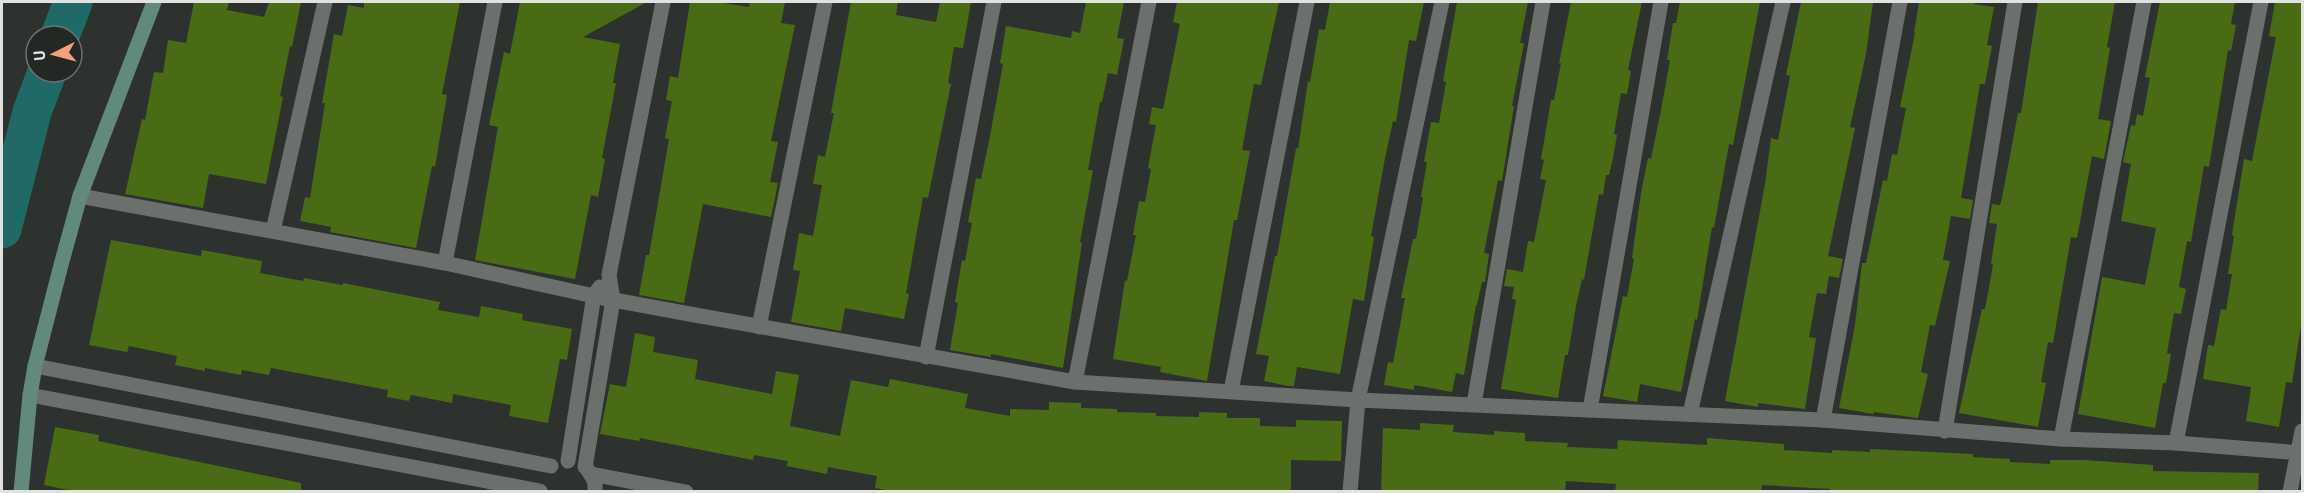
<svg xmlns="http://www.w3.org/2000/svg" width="2304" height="493" viewBox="0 0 2304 493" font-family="Barlow,sans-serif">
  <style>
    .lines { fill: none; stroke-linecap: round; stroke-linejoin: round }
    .river { stroke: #1f6a67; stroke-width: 39 }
    .building { fill: #496b13 }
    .street { stroke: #6c706c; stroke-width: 15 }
    .secondary { stroke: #618a7c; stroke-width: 15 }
  </style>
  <rect width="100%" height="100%" fill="#2e322f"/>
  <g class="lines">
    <g class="river">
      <polyline points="60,36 73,2"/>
      <polyline points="2,229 32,112 47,72"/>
    </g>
  </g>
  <g class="building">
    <polygon points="194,2 229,2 227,10 264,17 269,2 301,2 292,47 290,46 280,96 283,97 266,184 209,174 203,208 125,194 142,119 145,120 154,72 163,73 168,40 186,43"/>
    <polygon points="364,2 460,2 442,94 447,95 435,167 432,166 416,248 330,232 331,227 300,221 305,197 310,198 325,103 322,103 334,34 342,36 348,5 364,8"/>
    <polygon points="520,2 647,2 583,37 620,44 613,83 616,83 602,158 605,159 598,197 591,195 575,279 475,260 498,127 489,125 504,52 510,54"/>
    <polygon points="690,2 717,2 749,7 750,2 785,2 781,23 795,25 771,141 778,142 770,182 778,183 771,217 703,204 684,303 639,295 646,255 649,255 669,139 665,138 672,101 666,100 670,76 678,78"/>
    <polygon points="851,2 898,2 896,15 936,22 940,2 971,2 963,48 954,47 948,83 951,84 928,198 923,197 906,293 909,294 904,319 845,308 841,331 791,322 800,271 793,270 799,233 813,236 822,185 813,184 818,155 825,157 834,113 831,113"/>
    <polygon points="1086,2 1124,2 1117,38 1124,39 1117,75 1108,73 1102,102 1100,102 1088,170 1093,170 1080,242 1082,243 1063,368 991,354 991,357 950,350 958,303 955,302 962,260 965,261 972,223 968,222 976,178 981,179 990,136 1003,64 1000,63 1006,26 1071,38 1072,31 1080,33"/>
    <polygon points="1177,2 1279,2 1261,85 1254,84 1242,150 1250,151 1237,220 1234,220 1207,381 1160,372 1161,367 1113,359 1125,280 1127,281 1136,235 1133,235 1139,201 1145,202 1151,169 1148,168 1156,125 1149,124 1152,107 1163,109 1180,24 1173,22"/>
    <polygon points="1330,2 1424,2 1416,41 1409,40 1396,122 1393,121 1385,158 1371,236 1374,237 1364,301 1353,299 1340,374 1297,367 1294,386 1288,386 1264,381 1269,356 1256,354 1275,256 1277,256 1296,148 1298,149 1308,81 1310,82 1319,29 1325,30"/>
    <polygon points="1457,2 1528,2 1520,43 1524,43 1512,106 1514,106 1502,181 1498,180 1484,253 1489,254 1485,282 1482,282 1477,305 1476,305 1464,375 1456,373 1452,392 1414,385 1414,390 1384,385 1388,362 1393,363 1405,298 1401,298 1413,239 1416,239 1423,197 1421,197 1427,162 1424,162 1431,122 1439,123 1446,82 1443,81"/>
    <polygon points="1571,2 1642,2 1628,70 1631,71 1627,94 1621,93 1614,134 1617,135 1613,158 1609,175 1606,175 1603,195 1599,194 1584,280 1582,279 1576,306 1568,355 1565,355 1558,398 1501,389 1516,300 1512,299 1514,287 1504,286 1507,269 1523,272 1528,241 1534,242 1546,180 1540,179 1544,160 1541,159 1551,100 1554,100 1561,63 1559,63"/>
    <polygon points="1680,2 1760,2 1733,145 1729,144 1714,228 1712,227 1697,320 1695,319 1681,392 1640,384 1637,402 1603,396 1623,296 1627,297 1634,259 1632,258 1641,193 1648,158 1651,159 1661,110 1670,60 1667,60 1673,23 1676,23"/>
    <polygon points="1801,2 1873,2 1866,54 1850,127 1855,128 1828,256 1843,259 1839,278 1829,276 1826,294 1817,293 1809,337 1816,338 1805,409 1758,403 1758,407 1725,401 1765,184 1771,138 1778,140 1790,76 1786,75"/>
    <polygon points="1919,2 1975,2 1974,4 1994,7 1987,45 1992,46 1985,84 1980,84 1961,198 1973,200 1970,219 1951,216 1943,260 1950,261 1935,326 1930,325 1921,372 1928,374 1918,418 1874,412 1873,414 1839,408 1855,325 1862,263 1866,263 1883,180 1887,181 1892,154 1897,155 1906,108 1900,107 1915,33 1914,33"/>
    <polygon points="2038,2 2115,2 2107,47 2110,48 2098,119 2111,121 2104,159 2092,156 2077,238 2071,237 2053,343 2048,342 2041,382 2046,383 2038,427 1959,413 1982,309 1985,309 1993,265 1991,264 1997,224 1989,223 1992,204 2000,205 2002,198 2018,113 2021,113"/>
    <polygon points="2160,2 2235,2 2231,24 2236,25 2231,51 2228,50 2209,167 2204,166 2191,242 2187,241 2179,287 2186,289 2181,314 2174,313 2167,353 2171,354 2166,383 2163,383 2155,428 2078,414 2102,277 2145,285 2156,228 2121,221 2131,164 2123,162 2131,125 2135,126 2137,114 2143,116 2150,78 2145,77"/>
    <polygon points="2275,2 2302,2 2302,319 2292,383 2286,382 2279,427 2246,421 2251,387 2203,379 2208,345 2214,346 2221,309 2226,310 2232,274 2228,274 2234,236 2232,235 2244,159 2252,161 2276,37 2269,36"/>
    <polygon points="111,240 201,256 202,250 262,261 260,273 303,281 304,278 342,285 343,283 440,302 438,310 479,317 481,306 523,314 522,320 572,329 567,360 560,359 548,423 509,416 511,405 453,394 452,403 411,395 409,401 387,397 388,390 271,368 269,375 242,370 241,375 205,368 205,371 175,365 177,356 129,346 127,352 89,345"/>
    <polygon points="635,333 655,337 653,352 698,360 695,379 772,394 776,371 799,375 790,426 840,436 851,380 888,387 890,379 968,394 965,408 1010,416 1010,409 1049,410 1049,402 1081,403 1081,408 1117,409 1117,412 1156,413 1156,416 1199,417 1199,412 1227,413 1227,418 1260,418 1260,426 1296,427 1296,420 1342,421 1341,461 1291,460 1291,492 896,492 875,488 877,476 828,467 827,474 787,466 788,461 754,455 753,460 640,438 639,441 600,434 610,384 626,387"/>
    <polygon points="1420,423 1454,425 1453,432 1494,435 1494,431 1525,433 1525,441 1568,443 1567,447 1617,449 1618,440 1707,445 1707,438 1784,444 1784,450 1832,453 1832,450 1870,452 1870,449 1973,454 1973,457 2010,459 2010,462 2050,464 2050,460 2085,460 2153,465 2153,471 2259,473 2258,492 1830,492 1830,489 1762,485 1761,492 1615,492 1616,484 1566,481 1565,492 1381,492 1383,428 1420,430"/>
    <polygon points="55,427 99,435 98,441 301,483 301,492 78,492 44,485"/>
  </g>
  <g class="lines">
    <g class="street">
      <polyline points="80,196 445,263 603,298 695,315 1075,382 1358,400 1823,420 2061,439 2176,443 2302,453"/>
      <polyline points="273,231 325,2"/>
      <polyline points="445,263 495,2"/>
      <polyline points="759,327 825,2"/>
      <polyline points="926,357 994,2"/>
      <polyline points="35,366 551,466"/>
      <polyline points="1075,382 1149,2"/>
      <polyline points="1231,391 1307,2"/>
      <polyline points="30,395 540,491"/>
      <polyline points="1474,404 1543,2"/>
      <polyline points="1590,410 1661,2"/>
      <polyline points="1690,414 1783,2"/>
      <polyline points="1823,420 1900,2"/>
      <polyline points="1945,431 2015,2"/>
      <polyline points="2061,439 2144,2"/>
      <polyline points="2176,443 2261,2"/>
      <polyline points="568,461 594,295 600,287"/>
      <polyline points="585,467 613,300 609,275 663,2"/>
      <polyline points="586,467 595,482 595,492"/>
      <polyline points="591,474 686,492"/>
      <polyline points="1350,492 1358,400 1442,2"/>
      <polyline points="2290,492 2302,431"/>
    </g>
    <polyline class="secondary" points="21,492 30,395 35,366 61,265 80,196 154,2"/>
  </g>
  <rect width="2304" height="493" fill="none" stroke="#e1e3e1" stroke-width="6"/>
  <g transform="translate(54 54) rotate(264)"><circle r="28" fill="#242825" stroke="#707370" stroke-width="1.5"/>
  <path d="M0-4.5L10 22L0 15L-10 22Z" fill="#f1a17c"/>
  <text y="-9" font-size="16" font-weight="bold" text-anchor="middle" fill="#e1e3e1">U</text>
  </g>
</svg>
